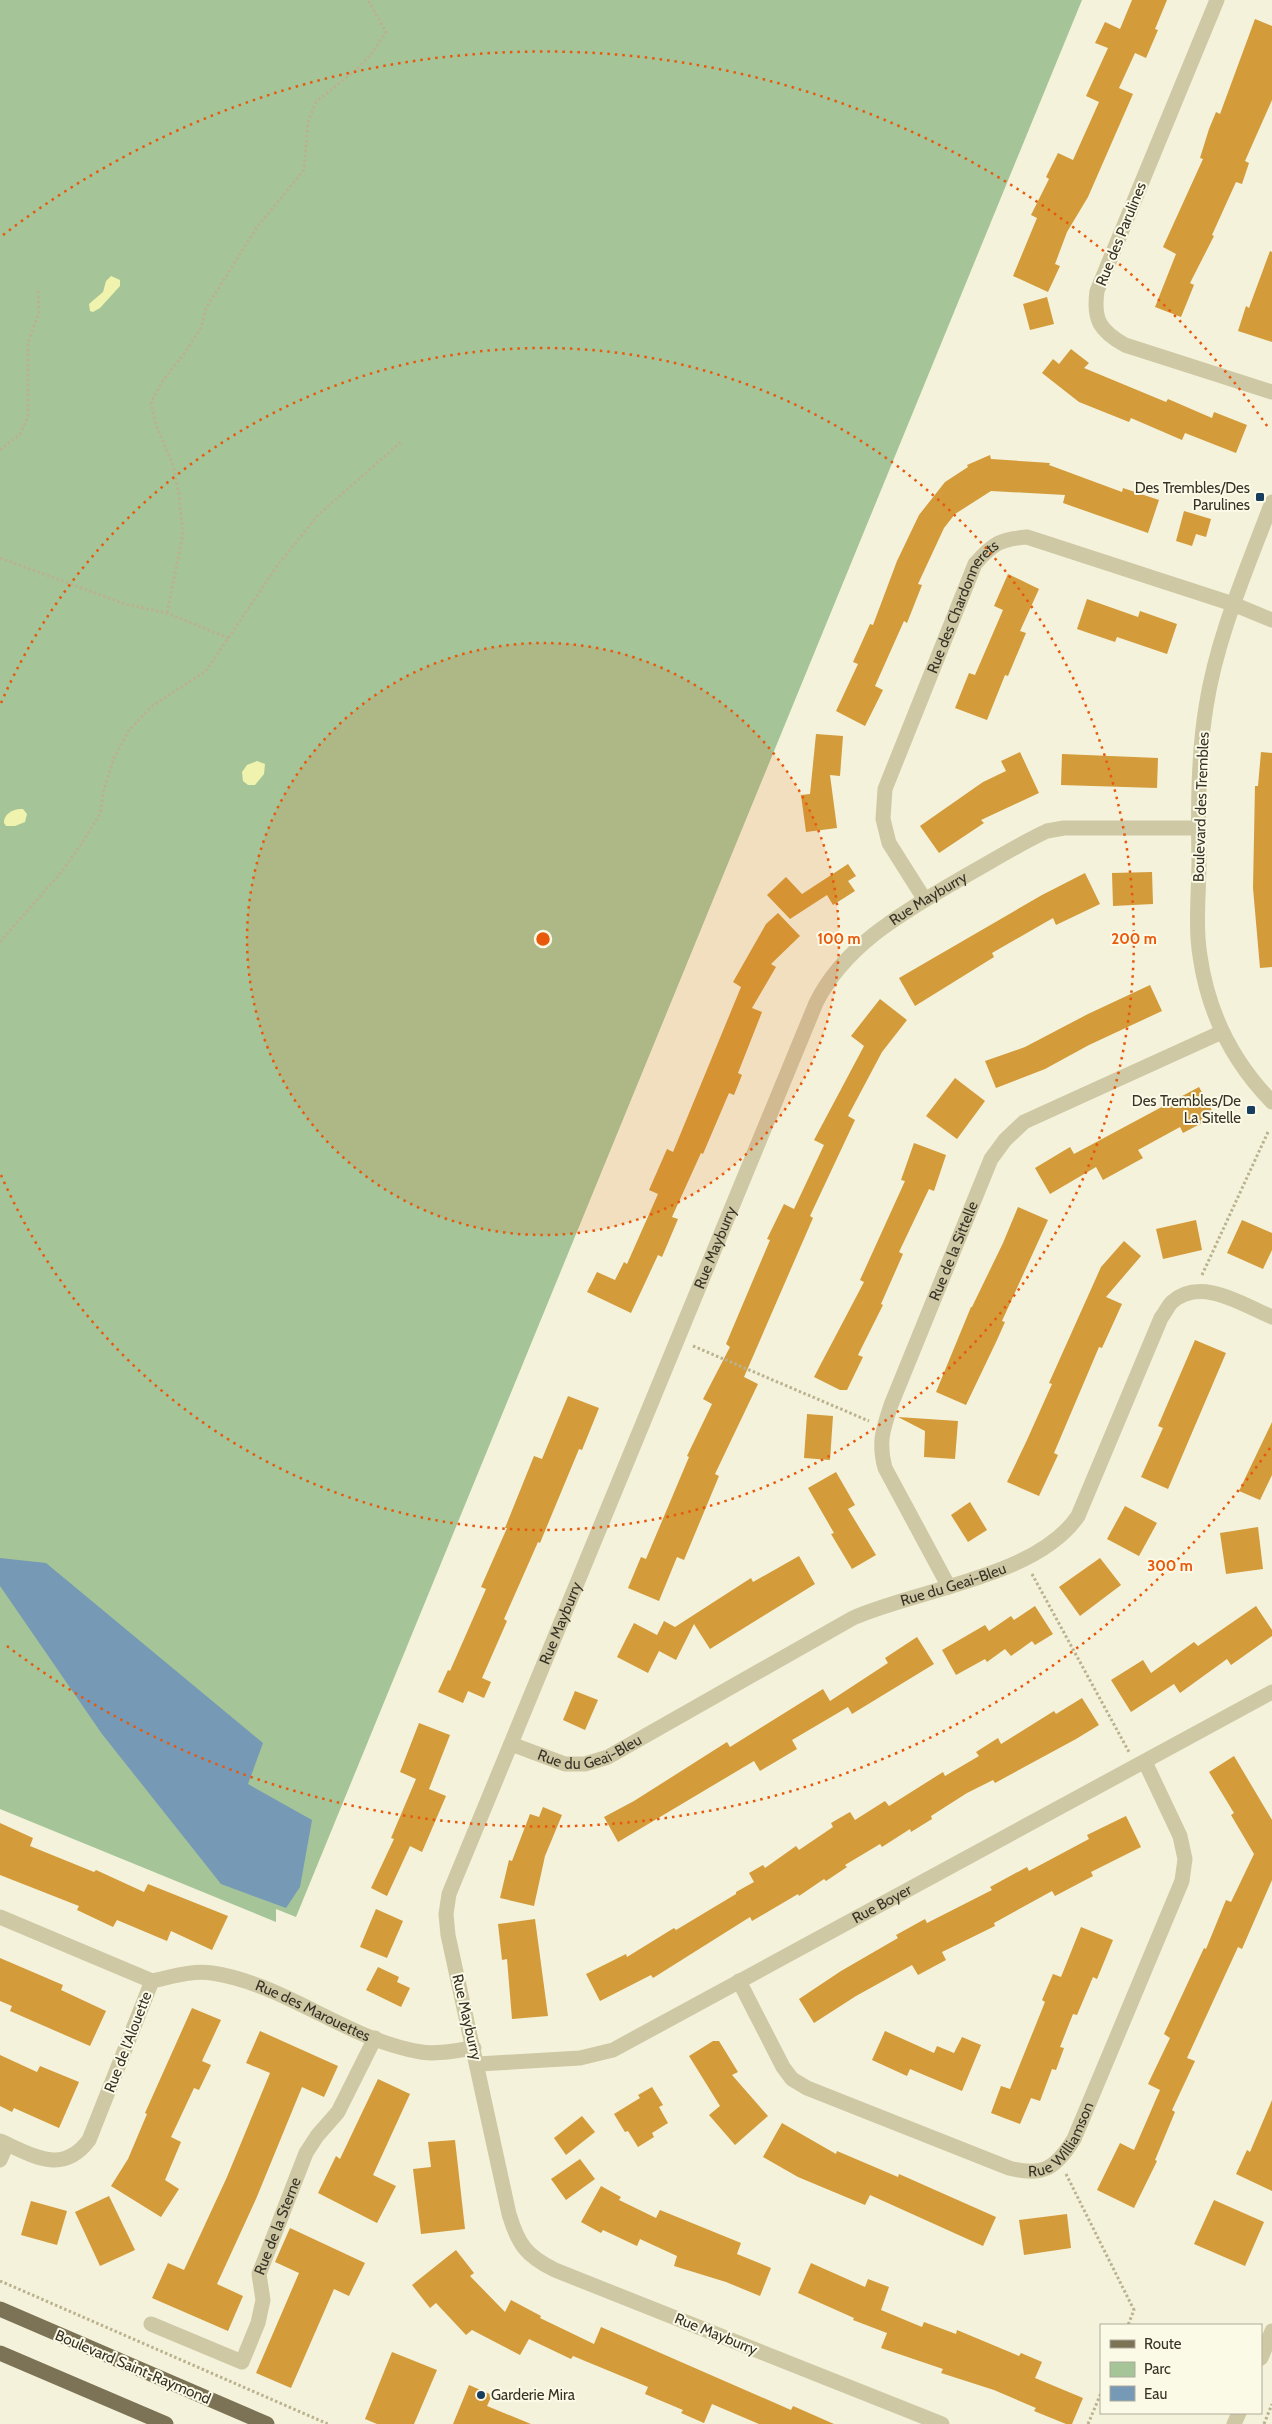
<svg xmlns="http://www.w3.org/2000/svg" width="1272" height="2424" viewBox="0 0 1272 2424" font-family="Cabin,sans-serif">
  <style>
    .green { fill: #a5c598 }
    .sand { fill: #f0f3ad }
    .water { fill: #7699b5 }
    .building { fill: #d39b3a }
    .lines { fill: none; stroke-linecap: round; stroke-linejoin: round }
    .path { stroke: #bab28f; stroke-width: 3; stroke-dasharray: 2.5 2.5; stroke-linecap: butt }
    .minor { stroke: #cec8a5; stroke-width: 15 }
    .major { stroke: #7c7256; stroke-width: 15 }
    .ring { fill: none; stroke: #e8590c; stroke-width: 2.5; stroke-dasharray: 2.5 5 }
    .poi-dot { fill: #183e5f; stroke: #fbfae7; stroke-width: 2 }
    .labels { text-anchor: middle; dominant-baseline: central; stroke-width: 4; stroke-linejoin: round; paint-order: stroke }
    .street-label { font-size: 15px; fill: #393327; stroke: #fbfae7 }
    .poi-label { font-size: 15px; fill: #393327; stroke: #fbfae7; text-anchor: end }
    .centre { fill: #e8590c; stroke: #fbfae7; stroke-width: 2.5 }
    .ring-label { font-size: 15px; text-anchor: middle; font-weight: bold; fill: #e8590c; stroke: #fbfae7; stroke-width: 4; stroke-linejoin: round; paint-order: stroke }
  </style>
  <rect width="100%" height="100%" fill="#f4f2da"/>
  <polygon class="green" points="0,0 1082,0 296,1917 276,1909 276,1922 0,1809"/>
  <g class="sand">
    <polygon points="111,276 120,280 120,286 100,308 93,312 90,311 89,304 103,292 106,281"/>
    <polygon points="257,761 265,764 264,774 255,785 248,785 243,781 242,772 247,765"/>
    <path d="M23,809L27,814L25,822L15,826H6L4,823C3,814 14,808 23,809Z"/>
  </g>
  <polygon class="water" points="0,1558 46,1563 263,1743 248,1784 312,1820 300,1887 286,1908 221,1884 102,1734 0,1586"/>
  <g class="building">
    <polygon points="1132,0 1167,0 1155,29 1158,30 1146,58 1135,53 1119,88 1133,94 1088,197 1067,232 1055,264 1060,266 1048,292 1013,276 1037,218 1031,215 1049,179 1046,177 1058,153 1073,160 1099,102 1086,96 1108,48 1095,43 1105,22 1120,29"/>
    <polygon points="1255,19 1272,26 1272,100 1245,161 1249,163 1242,184 1236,182 1212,235 1214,236 1190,283 1194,285 1181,317 1155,307 1176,254 1163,247 1203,159 1200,158 1209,129 1216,112 1220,114"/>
    <polygon points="1270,251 1272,252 1272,342 1238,331 1246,306 1249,308"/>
    <polygon points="1047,297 1054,324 1030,330 1023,304"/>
    <polygon points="1071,349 1089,363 1084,368 1166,402 1168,399 1212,418 1214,412 1247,425 1236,453 1185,433 1182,440 1131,418 1129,422 1079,402 1042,373 1053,359 1059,364"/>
    <polygon points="990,455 991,459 1050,463 1049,465 1122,492 1123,488 1159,500 1148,533 1063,503 1065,495 991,491 955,514 944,528 918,584 922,585 907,623 904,621 875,686 883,690 865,726 836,711 858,664 853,662 870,624 873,625 897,561 919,515 945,482 968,467 967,465"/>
    <polygon points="1184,511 1211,519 1206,537 1196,534 1192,546 1176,541"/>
    <polygon points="1008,574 1039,589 1020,631 1026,633 1008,676 1005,675 987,720 955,708 969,673 975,675 1003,610 994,606"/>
    <polygon points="1087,599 1138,617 1140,611 1177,624 1167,654 1117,637 1115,642 1077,629"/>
    <polygon points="816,734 843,736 840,776 830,775 837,828 806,832 801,795 810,794"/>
    <polygon points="1020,752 1039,793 981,820 984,823 939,853 920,826 983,782 1006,771 1001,761"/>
    <polygon points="1261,752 1272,753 1272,967 1260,968 1253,888 1255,786 1258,786"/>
    <polygon points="1062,754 1158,758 1157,788 1061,785"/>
    <polygon points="848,864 856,876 848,881 855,891 833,905 827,895 790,919 767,895 786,877 802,894"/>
    <polygon points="1152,872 1153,904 1113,906 1112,873"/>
    <polygon points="1085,873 1100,904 1056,925 1053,918 992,953 994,957 915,1006 899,978 1042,895"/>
    <polygon points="778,913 800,936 771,964 776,967 752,1008 762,1012 738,1073 742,1075 734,1095 729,1093 703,1154 701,1153 672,1217 678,1219 662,1257 658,1255 631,1313 587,1292 597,1272 615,1280 624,1262 627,1264 658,1194 649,1190 667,1149 673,1152 741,987 733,982 766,924"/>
    <polygon points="1150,985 1162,1011 1089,1045 1045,1069 996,1088 985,1061 1025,1047 1088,1014"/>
    <polygon points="880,999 907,1020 882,1052 848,1116 855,1120 810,1216 813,1218 744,1377 758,1384 715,1474 719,1476 684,1560 677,1557 659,1601 628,1588 641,1557 646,1559 689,1457 687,1456 712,1404 703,1399 730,1347 726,1344 770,1240 767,1239 784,1204 794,1209 824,1145 814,1140 864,1046 851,1036"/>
    <polygon points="955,1078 985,1101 957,1139 926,1116"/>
    <polygon points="1199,1087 1215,1116 1183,1133 1180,1127 1138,1150 1143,1158 1103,1180 1096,1167 1050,1194 1035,1168 1070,1147 1074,1154"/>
    <polygon points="914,1143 946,1155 934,1191 929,1189 899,1252 903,1254 881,1304 883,1305 858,1355 863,1357 847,1390 840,1390 814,1377 864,1282 860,1280 905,1181 901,1180"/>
    <polygon points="1018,1207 1048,1220 1002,1321 1005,1322 997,1340 966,1405 936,1392 971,1307 972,1307 1003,1243"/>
    <polygon points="1196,1220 1202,1250 1163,1259 1156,1229"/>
    <polygon points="1242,1220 1272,1233 1272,1250 1263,1269 1227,1253"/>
    <polygon points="1124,1241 1141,1256 1106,1297 1122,1304 1102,1348 1099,1347 1054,1453 1058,1455 1039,1496 1007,1482 1027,1440 1052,1384 1049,1383 1101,1267"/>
    <polygon points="1195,1340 1226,1353 1168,1489 1141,1477 1163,1428 1158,1426"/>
    <polygon points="568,1396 599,1408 582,1450 579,1449 540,1543 538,1542 504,1619 507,1621 482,1678 491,1682 484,1698 468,1691 463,1703 438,1692 448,1670 450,1671 486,1589 481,1587 507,1528 505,1528 534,1456 542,1459"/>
    <polygon points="807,1414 833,1416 830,1460 804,1458"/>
    <polygon points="898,1417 958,1421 955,1459 924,1457 925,1431"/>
    <polygon points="1272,1422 1272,1475 1260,1500 1239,1491"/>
    <polygon points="836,1472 855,1505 848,1509 876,1555 852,1569 831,1534 834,1533 808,1488"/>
    <polygon points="970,1502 987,1530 968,1542 951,1515"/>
    <polygon points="1125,1506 1157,1523 1139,1556 1107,1539"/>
    <polygon points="1258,1527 1263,1569 1226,1574 1220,1533"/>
    <polygon points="799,1556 815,1584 710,1649 694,1624 676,1660 659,1651 648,1673 617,1657 634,1623 657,1635 664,1621 675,1627 751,1578 753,1582"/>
    <polygon points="1100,1558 1121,1585 1080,1616 1059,1587"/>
    <polygon points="1035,1606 1053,1634 1035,1645 1032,1641 1011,1656 1005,1649 987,1662 985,1659 956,1675 942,1650 985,1625 989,1631 1011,1616 1014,1620"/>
    <polygon points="1256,1606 1272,1630 1272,1636 1231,1665 1227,1659 1180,1693 1174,1684 1131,1712 1111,1680 1143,1660 1151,1673 1194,1642 1198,1646"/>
    <polygon points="917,1637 934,1664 852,1714 848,1707 792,1740 797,1749 760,1771 754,1761 618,1842 604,1817 634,1801 727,1742 730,1747 823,1689 830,1701 888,1663 885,1658"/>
    <polygon points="575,1691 598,1700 585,1730 563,1720"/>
    <polygon points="1082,1698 1099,1725 1076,1739 995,1783 993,1780 967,1793 931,1816 932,1819 911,1832 910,1829 882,1847 880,1844 845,1865 847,1867 826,1881 824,1879 799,1896 798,1894 752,1921 750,1917 653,1978 651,1975 600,2001 586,1974 626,1954 627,1957 674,1928 676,1930 736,1894 736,1892 754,1882 749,1873 763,1865 765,1868 796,1846 799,1850 833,1827 831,1823 850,1812 855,1820 885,1801 889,1806 943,1772 945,1776 979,1756 976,1752 998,1738 1001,1744 1054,1711 1056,1714"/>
    <polygon points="419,1723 450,1735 429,1789 446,1796 422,1852 410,1846 387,1896 371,1888 394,1839 391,1838 416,1779 400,1772"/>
    <polygon points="1234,1756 1272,1820 1272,1880 1242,1949 1238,1947 1187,2058 1195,2061 1172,2110 1175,2112 1155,2160 1157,2161 1134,2208 1097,2190 1120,2143 1134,2150 1160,2090 1148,2084 1170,2038 1164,2034 1204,1948 1206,1949 1226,1900 1231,1902 1254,1854 1231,1815 1234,1813 1209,1772"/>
    <polygon points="543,1807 562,1815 545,1856 534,1906 500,1898 509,1860 512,1861 530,1814 539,1817"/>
    <polygon points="1126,1816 1141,1847 1091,1872 1093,1876 1055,1896 1052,1891 994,1923 995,1926 942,1952 946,1960 918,1975 912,1965 856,1996 814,2023 799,1999 841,1971 898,1938 896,1935 925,1919 927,1923 992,1890 990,1887 1027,1867 1029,1871 1089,1839 1087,1835"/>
    <polygon points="0,1823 33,1838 30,1846 94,1872 96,1870 144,1892 148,1884 228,1916 212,1950 171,1931 167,1941 117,1920 113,1927 77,1910 79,1906 0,1875"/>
    <polygon points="376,1909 403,1921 387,1958 360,1947"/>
    <polygon points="535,1919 548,2016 512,2019 507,1959 502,1960 498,1924"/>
    <polygon points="1081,1927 1113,1940 1097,1979 1093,1977 1077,2015 1073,2014 1060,2047 1064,2048 1056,2070 1052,2069 1040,2101 1031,2098 1020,2124 991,2113 1001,2086 1010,2089 1045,2002 1042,2000 1053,1974 1061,1977"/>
    <polygon points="0,1958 63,1985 61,1990 106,2011 90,2046 10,2011 12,2006 0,2001"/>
    <polygon points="378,1967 399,1977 397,1982 410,1988 401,2007 366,1990"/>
    <polygon points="192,2008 221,2020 202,2061 211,2065 199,2090 194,2088 171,2137 181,2142 165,2180 179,2189 161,2217 111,2186 128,2159 147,2114 145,2113"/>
    <polygon points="260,2031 338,2066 324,2097 302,2087 256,2199 217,2284 243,2296 228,2331 152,2298 168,2263 184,2270 227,2177 270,2073 246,2063"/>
    <polygon points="885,2031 934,2053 937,2046 954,2053 962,2037 981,2045 962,2091 910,2069 907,2076 872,2060"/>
    <polygon points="713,2041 719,2041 738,2072 732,2075 768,2116 735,2145 709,2115 720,2106 689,2056"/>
    <polygon points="0,2055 37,2072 40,2066 79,2082 59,2128 14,2108 12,2112 0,2106"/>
    <polygon points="378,2079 410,2094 373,2175 396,2186 377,2223 318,2193 336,2156 340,2159"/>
    <polygon points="652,2087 663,2105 659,2107 668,2123 652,2133 654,2137 638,2147 628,2131 625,2132 614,2114 640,2098 638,2095"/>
    <polygon points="1272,2100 1272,2191 1236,2174 1247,2150 1250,2152"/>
    <polygon points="582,2116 595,2132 566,2155 554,2138"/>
    <polygon points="782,2123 836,2154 837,2151 898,2177 899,2174 996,2217 983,2246 870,2195 865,2205 798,2177 763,2157"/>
    <polygon points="455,2140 465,2229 421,2234 413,2169 431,2167 428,2142"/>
    <polygon points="580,2159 595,2179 566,2200 551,2179"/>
    <polygon points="601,2186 621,2197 619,2200 656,2218 660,2210 741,2243 737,2254 771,2268 760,2296 726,2282 674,2266 677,2256 640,2239 637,2246 603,2230 601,2233 581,2222"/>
    <polygon points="109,2196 135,2250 100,2266 75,2212"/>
    <polygon points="1214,2200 1264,2222 1245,2266 1194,2244"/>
    <polygon points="31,2201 67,2211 57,2245 21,2235"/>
    <polygon points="1067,2214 1071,2248 1024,2255 1019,2220"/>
    <polygon points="290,2228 365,2263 349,2296 334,2289 291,2388 256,2373 299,2273 275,2262"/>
    <polygon points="456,2250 474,2273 470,2276 505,2312 511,2300 541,2316 540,2318 594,2344 601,2327 791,2410 793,2406 834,2424 759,2424 712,2404 704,2423 681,2413 683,2410 645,2394 648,2387 573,2356 571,2359 529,2339 520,2355 472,2330 466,2335 436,2303 430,2308 412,2285"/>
    <polygon points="811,2263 865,2287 868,2279 889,2287 881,2310 922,2327 924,2322 956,2334 957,2330 1019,2356 1021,2353 1042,2362 1035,2378 1083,2398 1072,2424 1066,2424 1034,2411 1036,2408 994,2390 941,2373 943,2369 881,2348 887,2333 853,2320 854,2318 798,2293"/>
    <polygon points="392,2352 437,2370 414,2424 377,2424 365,2419"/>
    <polygon points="469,2385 492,2395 487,2406 531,2424 453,2424"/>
  </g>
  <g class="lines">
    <g class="path">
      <polyline points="0,450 20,434 28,416 28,342 39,313 38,289"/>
      <polyline points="0,558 125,604 167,613 228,638"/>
      <polyline points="167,613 183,534 179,495 173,465 156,425 151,402 163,380 184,354 201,328 206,308 257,227 304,170 308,122 316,102 358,68 373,52 386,32 368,0"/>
      <polyline points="0,942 63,870 82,843 100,814 104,789 114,758 129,730 152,706 206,671 277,566 318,515 402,441"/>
      <polyline points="1202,1275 1268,1132"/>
      <polyline points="693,1346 869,1421"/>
      <polyline points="1032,1574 1129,1752"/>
      <polyline points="1066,2174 1134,2310 1128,2325"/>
      <polyline points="0,2281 328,2424"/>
      <polyline points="1088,2424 1101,2393"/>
      <polyline points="1264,2424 1272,2404"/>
    </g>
    <g class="minor">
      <path d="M1217,0L1097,291C1093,320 1100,331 1125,345L1272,392"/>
      <path d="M1272,502C1247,569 1217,636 1206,707C1198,757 1198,810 1199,861C1199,892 1195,925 1200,956C1208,1012 1233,1062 1272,1102"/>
      <path id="s1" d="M925,900L889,843L883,819L885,789L975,564C993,543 1001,539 1027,537L1233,604L1272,620"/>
      <path id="s2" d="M949,1587L885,1468C878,1443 883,1429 891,1405L991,1159L1005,1140L1024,1122L1222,1032"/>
      <path id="s3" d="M511,1744L565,1764H585L608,1757L853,1618C918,1589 1037,1577 1078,1516L1161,1318C1165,1313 1168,1306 1172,1302C1201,1276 1243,1305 1272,1317"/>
      <path d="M0,1917L152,1981L89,2140C62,2176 33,2155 0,2141"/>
      <path id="s4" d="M152,1981C171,1977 192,1970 212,1973C286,1984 347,2040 421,2052C439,2055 457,2050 474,2048"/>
      <path id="s5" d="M739,1981L783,2067L792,2079L807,2088L1009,2168C1043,2177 1056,2168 1074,2139L1182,1881L1185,1859L1180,1836L1145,1762"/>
      <path id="s6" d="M478,2064L580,2058L613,2050L1272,1692"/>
      <polyline points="0,2160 7,2144"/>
      <path id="s7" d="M151,2324L242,2362L258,2323L263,2300L259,2274L306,2153L317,2136L338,2112L375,2038"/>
      <polyline points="1261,2358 1272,2331"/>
      <path id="s8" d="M942,2424L555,2270C526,2256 518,2244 509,2214L448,1935L446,1914L449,1894L816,1003C847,941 910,909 967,875C994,860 1019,844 1047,831L1064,828H1198"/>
      <polyline points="1234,2424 1239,2413"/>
    </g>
    <g class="major">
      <polyline points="0,2309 267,2424"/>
      <polyline points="0,2353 166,2424"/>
    </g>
  </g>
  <circle cx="543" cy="939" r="296" fill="#e8590c" fill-opacity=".12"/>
  <g class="ring">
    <circle cx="543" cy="939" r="296"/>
    <path d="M1 703A591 591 0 1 1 1 1175"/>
    <path d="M1270 1448A887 887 0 0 1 3 1643M3 235A887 887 0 0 1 1270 430"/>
  </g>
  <g class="poi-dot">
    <rect x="1255" y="492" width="10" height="10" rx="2.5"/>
    <rect x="1246" y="1105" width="10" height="10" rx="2.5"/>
    <circle cx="481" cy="2395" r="5"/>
  </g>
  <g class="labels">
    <g class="street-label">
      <text transform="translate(1121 234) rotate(-68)">Rue des Parulines</text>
      <text stroke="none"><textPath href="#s1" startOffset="321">Rue des Chardonnerets</textPath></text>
      <text transform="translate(1201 807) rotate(-88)">Boulevard des Trembles</text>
      <text stroke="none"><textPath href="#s8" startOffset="1938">Rue Mayburry</textPath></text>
      <text stroke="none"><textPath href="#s8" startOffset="1518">Rue Mayburry</textPath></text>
      <text stroke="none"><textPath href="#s2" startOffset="366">Rue de la Sittelle</textPath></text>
      <text stroke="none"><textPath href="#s3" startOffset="489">Rue du Geai-Bleu</textPath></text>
      <text stroke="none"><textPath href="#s8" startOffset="1112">Rue Mayburry</textPath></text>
      <text stroke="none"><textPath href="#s3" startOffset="84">Rue du Geai-Bleu</textPath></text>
      <text stroke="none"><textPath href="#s6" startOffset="442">Rue Boyer</textPath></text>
      <text stroke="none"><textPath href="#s4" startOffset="169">Rue des Marouettes</textPath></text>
      <text transform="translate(467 2017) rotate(77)">Rue Mayburry</text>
      <text transform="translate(128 2042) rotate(-69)">Rue de l'Alouette</text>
      <text stroke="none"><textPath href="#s5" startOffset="415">Rue Williamson</textPath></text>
      <text stroke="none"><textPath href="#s7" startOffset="242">Rue de la Sterne</textPath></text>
      <text transform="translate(716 2334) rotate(22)">Rue Mayburry</text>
      <text transform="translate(133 2367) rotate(23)">Boulevard Saint-Raymond</text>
    </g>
    <g class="poi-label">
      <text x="1250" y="488">Des Trembles/Des<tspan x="1250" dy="17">Parulines</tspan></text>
      <text x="1241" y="1101">Des Trembles/De<tspan x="1241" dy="17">La Sitelle</tspan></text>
      <text x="491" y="2395" text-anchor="start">Garderie Mira</text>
    </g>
  </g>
  <circle cx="543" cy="939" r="8" class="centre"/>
  <g class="ring-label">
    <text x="839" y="944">100 m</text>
    <text x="1134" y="944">200 m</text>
    <text x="1170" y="1571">300 m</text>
  </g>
  <rect x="1100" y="2324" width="162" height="90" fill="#fbfae7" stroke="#adaa9a"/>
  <rect x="1110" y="2340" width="25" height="8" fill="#7c7256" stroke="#adaa9a"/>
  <text x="1144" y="2349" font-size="15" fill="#393327">Route</text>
  <rect x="1110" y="2362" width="25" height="15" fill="#a5c598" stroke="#adaa9a"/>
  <text x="1144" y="2374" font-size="15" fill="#393327">Parc</text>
  <rect x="1110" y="2386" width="25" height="15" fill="#7699b5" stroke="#adaa9a"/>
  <text x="1144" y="2399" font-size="15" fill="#393327">Eau</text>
</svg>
